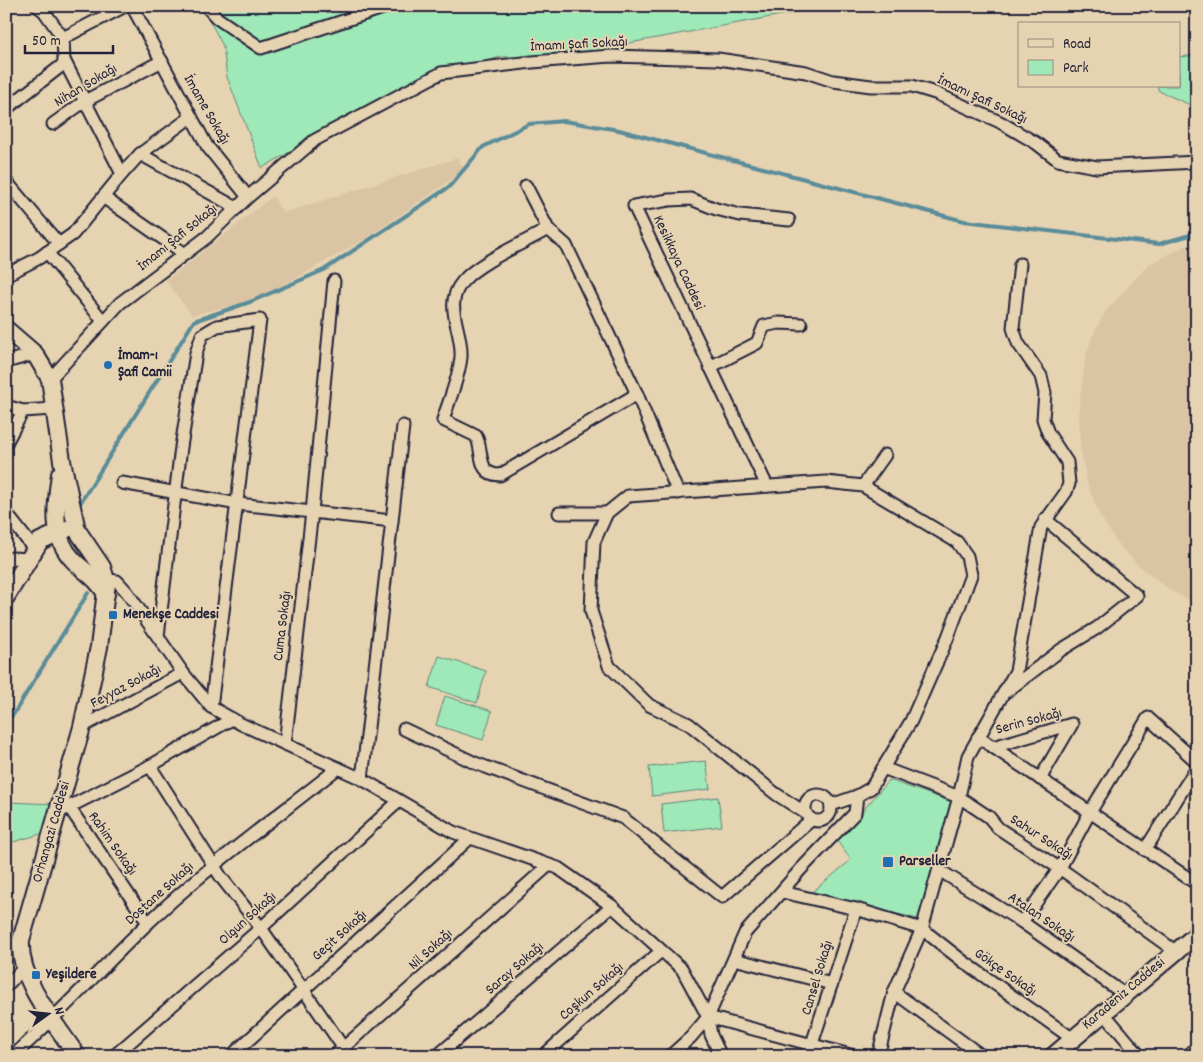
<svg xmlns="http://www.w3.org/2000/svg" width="1203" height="1062" viewBox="0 0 1203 1062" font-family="Dekko,sans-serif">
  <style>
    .built { fill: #dac4a4 }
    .green { fill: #9fe8b7; stroke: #608579 }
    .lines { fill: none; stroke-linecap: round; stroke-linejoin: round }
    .stream { stroke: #5a8c99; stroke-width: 4 }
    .street-casing { stroke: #22223b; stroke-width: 15 }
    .secondary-casing { stroke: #22223b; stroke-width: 20 }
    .street { stroke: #e6d3b1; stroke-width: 11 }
    .secondary { stroke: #e6d3b1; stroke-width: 16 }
    .poi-dot { fill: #1f6fb2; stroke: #e6d3b1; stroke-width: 2 }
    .labels { text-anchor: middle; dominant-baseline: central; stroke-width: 4; stroke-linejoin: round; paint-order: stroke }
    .street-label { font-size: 15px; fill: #22223b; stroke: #e6d3b1 }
    .poi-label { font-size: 15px; font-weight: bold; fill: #22223b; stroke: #e6d3b1; text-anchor: start }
  </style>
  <rect width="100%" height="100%" fill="#e6d3b1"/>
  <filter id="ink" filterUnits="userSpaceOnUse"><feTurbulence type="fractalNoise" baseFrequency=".02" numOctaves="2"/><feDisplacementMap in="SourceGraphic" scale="10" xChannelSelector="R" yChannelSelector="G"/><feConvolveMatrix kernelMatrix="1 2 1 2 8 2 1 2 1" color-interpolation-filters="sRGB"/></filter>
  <g filter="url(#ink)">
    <g class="built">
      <polygon points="457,158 465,170 367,238 261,298 192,315 166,281 273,196 283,213"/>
      <polygon points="1197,240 1197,604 1173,592 1139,566 1117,543 1099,514 1087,483 1080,449 1079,405 1086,355 1093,335 1106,311 1148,265"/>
    </g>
    <g class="green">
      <polygon points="202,6 831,6 624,44 625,54 499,57 366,108 262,168 227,77 223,46"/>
      <polygon points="1197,55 1197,108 1159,91 1157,86 1179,86 1179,57"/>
      <polygon points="439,656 486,671 477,703 429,687"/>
      <polygon points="445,696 492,711 483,740 436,725"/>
      <polygon points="706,761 710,789 652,796 649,767"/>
      <polygon points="889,780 952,802 922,920 811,893 851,860 837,841"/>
      <polygon points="718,797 722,826 664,833 661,804"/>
      <polygon points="6,802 55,804 48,832 6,844"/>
    </g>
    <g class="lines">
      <g class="stream">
        <polyline points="79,505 194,321 250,302 324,270 449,187 483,147 529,124 564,121 619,130 964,221 1159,244 1197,233"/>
        <polyline points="6,719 13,715 88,593"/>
      </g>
      <g class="street-casing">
        <g id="street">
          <polyline points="37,6 44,11 63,38 64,60 122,174 140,154 237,208"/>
          <polyline points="132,6 207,146 248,197"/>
          <polyline points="206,6 217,18 261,48 389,6"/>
          <polyline points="63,38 125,6"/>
          <polyline points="6,109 65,63"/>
          <polyline points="53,124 85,101 162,61"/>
          <polyline points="140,154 191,117"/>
          <polyline points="6,181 59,244"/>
          <polyline points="526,186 548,229 566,245 637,394 678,493"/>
          <polyline points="103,197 185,254"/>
          <path d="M548,229C526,242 479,262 463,281C442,305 463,330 461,357C459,378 449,400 443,420L476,436C484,451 476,475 500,475L637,394"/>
          <polyline points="47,252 103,321"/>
          <polyline points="6,275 39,258 73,234 122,174"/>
          <polyline points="6,362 35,354"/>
          <polyline points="710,367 757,343 764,326 778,323 801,324"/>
          <polyline points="50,379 120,303 207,237 248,197 315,140 441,73 532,62 611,56 718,59 806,72 833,81 871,86 912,86 935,93 1000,122 1036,143 1058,160 1097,167 1197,162"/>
          <polyline points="6,406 23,411"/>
          <polyline points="6,443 23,411 53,409"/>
          <polyline points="122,483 238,504 312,512 334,281"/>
          <polyline points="767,486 634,206 669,200 691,199 716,209 740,215 789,220"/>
          <polyline points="863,486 885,455"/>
          <polyline points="6,513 35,550"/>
          <polyline points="559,513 607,513"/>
          <polyline points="6,562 12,558 31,559"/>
          <polyline points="100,579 117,581 127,592 183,673 211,707 241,724 362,779 453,832 558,868 612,906 682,969 708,1017 711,1035 721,1056"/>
          <polyline points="158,636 181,447 196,353 202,335 217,326 260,320 211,707"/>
          <polyline points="1007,691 1061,650 1097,628 1137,596 1045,519"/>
          <polyline points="232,719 150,766 221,877 261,928 349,1056"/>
          <polyline points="82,727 183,673"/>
          <polyline points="404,729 475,763 623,818 722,897 811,820"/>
          <polyline points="978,737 1197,884"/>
          <polyline points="285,744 312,512 392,521"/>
          <polyline points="993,747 1072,724 1040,779"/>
          <polyline points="883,768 959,797 989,817 998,828 1068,874 1175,951"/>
          <polyline points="362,779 403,426"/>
          <circle cx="818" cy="808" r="13"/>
          <polyline points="69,807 148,923"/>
          <polyline points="63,810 150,766"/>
          <polyline points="804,812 776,794 689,724 649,705 609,666 591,611 594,542 607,513 628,496 826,482 863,486 957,542 967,556 971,575 948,637 911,721 871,788 857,796 831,805"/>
          <polyline points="1145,850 1197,767"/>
          <polyline points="939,870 1022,922 1124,994"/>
          <polyline points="782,892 856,909 922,929 964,962 1073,1039"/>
          <polyline points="1022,922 1060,868 1090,812 1148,718 1197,762"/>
          <polyline points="734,959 832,984"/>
          <polyline points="6,986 23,969"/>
          <polyline points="894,992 982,1056"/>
          <polyline points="1103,1012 1140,1056"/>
          <polyline points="708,1017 854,1056"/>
          <path d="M13,1056C60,1014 102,967 148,923C207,867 274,819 338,768"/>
          <polyline points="114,1056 261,928 399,801"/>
          <polyline points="231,1056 470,838"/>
          <polyline points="334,1056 548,866"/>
          <polyline points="437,1056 612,906"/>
          <polyline points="543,1056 661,951"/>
          <polyline points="670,1056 691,1037 708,1017 745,933 801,869 855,813 857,796"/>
          <polyline points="808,1056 856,909"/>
          <polyline points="878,1056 894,992 922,929 959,797 968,756 1016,671 1041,527 1066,492 1069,484 1067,462 1048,433 1043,419 1045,393 1041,376 1018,343 1013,328 1020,264"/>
          <polyline points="1187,1056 1197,1047"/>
        </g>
      </g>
      <g class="secondary-casing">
        <g id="secondary">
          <path d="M6,329L35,354L50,379L62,461L77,530L102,567L107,583L99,647L82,727L21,940C18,981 55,1022 77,1056"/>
          <path d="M60,474C56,504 50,537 74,561C86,573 96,577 106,594"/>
          <polyline points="6,597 40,541 67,529"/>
          <polyline points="1053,1056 1197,934"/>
        </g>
      </g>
      <use href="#street" class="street"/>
      <use href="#secondary" class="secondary"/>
    </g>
  </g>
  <g class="poi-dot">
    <circle cx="108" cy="365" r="5"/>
    <rect x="108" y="610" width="10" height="10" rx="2.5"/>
    <rect x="882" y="856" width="12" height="12" rx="2.5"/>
    <rect x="31" y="970" width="10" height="10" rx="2.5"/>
  </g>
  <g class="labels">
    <g class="street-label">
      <text transform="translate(579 45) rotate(-3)">İmamı Şafi Sokağı</text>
      <text transform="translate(86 86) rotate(-31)">Nihan Sokağı</text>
      <text transform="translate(982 100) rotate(25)">İmamı Şafi Sokağı</text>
      <text transform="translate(206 110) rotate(60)">İmame Sokağı</text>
      <text transform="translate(178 238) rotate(-39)">İmamı Şafi Sokağı</text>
      <text transform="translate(678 263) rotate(65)">Kesikkaya Caddesi</text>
      <text transform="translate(283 626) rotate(-83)">Cuma Sokağı</text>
      <text transform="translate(126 687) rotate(-28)">Feyyaz Sokağı</text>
      <text transform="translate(1029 722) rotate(-15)">Serin Sokağı</text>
      <text transform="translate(52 832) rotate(-74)">Orhangazi Caddesi</text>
      <text transform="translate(1041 838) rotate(33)">Sahur Sokağı</text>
      <text transform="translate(112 844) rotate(55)">Rahim Sokağı</text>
      <text transform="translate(160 894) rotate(-42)">Dostane Sokağı</text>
      <text transform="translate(1041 918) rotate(34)">Atalan Sokağı</text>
      <text transform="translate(248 919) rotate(-42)">Olgun Sokağı</text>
      <text transform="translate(340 936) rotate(-42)">Geçit Sokağı</text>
      <text transform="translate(431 950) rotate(-42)">Nil Sokağı</text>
      <text transform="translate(515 969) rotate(-41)">Saray Sokağı</text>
      <text transform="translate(1005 973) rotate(35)">Gökçe Sokağı</text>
      <text transform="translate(818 978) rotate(-73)">Cansel Sokağı</text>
      <text transform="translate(592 992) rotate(-41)">Coşkun Sokağı</text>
      <text transform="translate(1124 994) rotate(-40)">Karadeniz Caddesi</text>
    </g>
    <g class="poi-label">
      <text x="118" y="356">İmam-ı<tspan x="118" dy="17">Şafi Camii</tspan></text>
      <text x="123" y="615">Menekşe Caddesi</text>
      <text x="899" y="862">Parseller</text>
      <text x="46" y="975">Yeşildere</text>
    </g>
  </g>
  <rect width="1203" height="1062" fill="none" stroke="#e6d3b1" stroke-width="25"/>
  <rect x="12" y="12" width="1178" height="1037" fill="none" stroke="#22223b" stroke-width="2" filter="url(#ink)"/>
  <rect x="1018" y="22" width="162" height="65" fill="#e6d3b1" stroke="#988c82"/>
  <rect x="1028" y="39" width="25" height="8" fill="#e6d3b1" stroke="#988c82"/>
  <text x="1063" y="48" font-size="15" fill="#22223b">Road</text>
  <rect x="1028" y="60" width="25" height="15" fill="#9fe8b7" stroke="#988c82"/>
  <text x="1063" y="72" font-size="15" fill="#22223b">Park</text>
  <g transform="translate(48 1014) rotate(75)" stroke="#e6d3b1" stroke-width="4" paint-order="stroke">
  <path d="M0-4L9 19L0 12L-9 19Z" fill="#22223b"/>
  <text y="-8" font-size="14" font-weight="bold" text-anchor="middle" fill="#22223b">N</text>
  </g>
  <path d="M25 45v8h88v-8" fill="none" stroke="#22223b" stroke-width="2.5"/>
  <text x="32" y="45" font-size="15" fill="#22223b" stroke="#e6d3b1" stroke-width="4" paint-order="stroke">50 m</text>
</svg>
